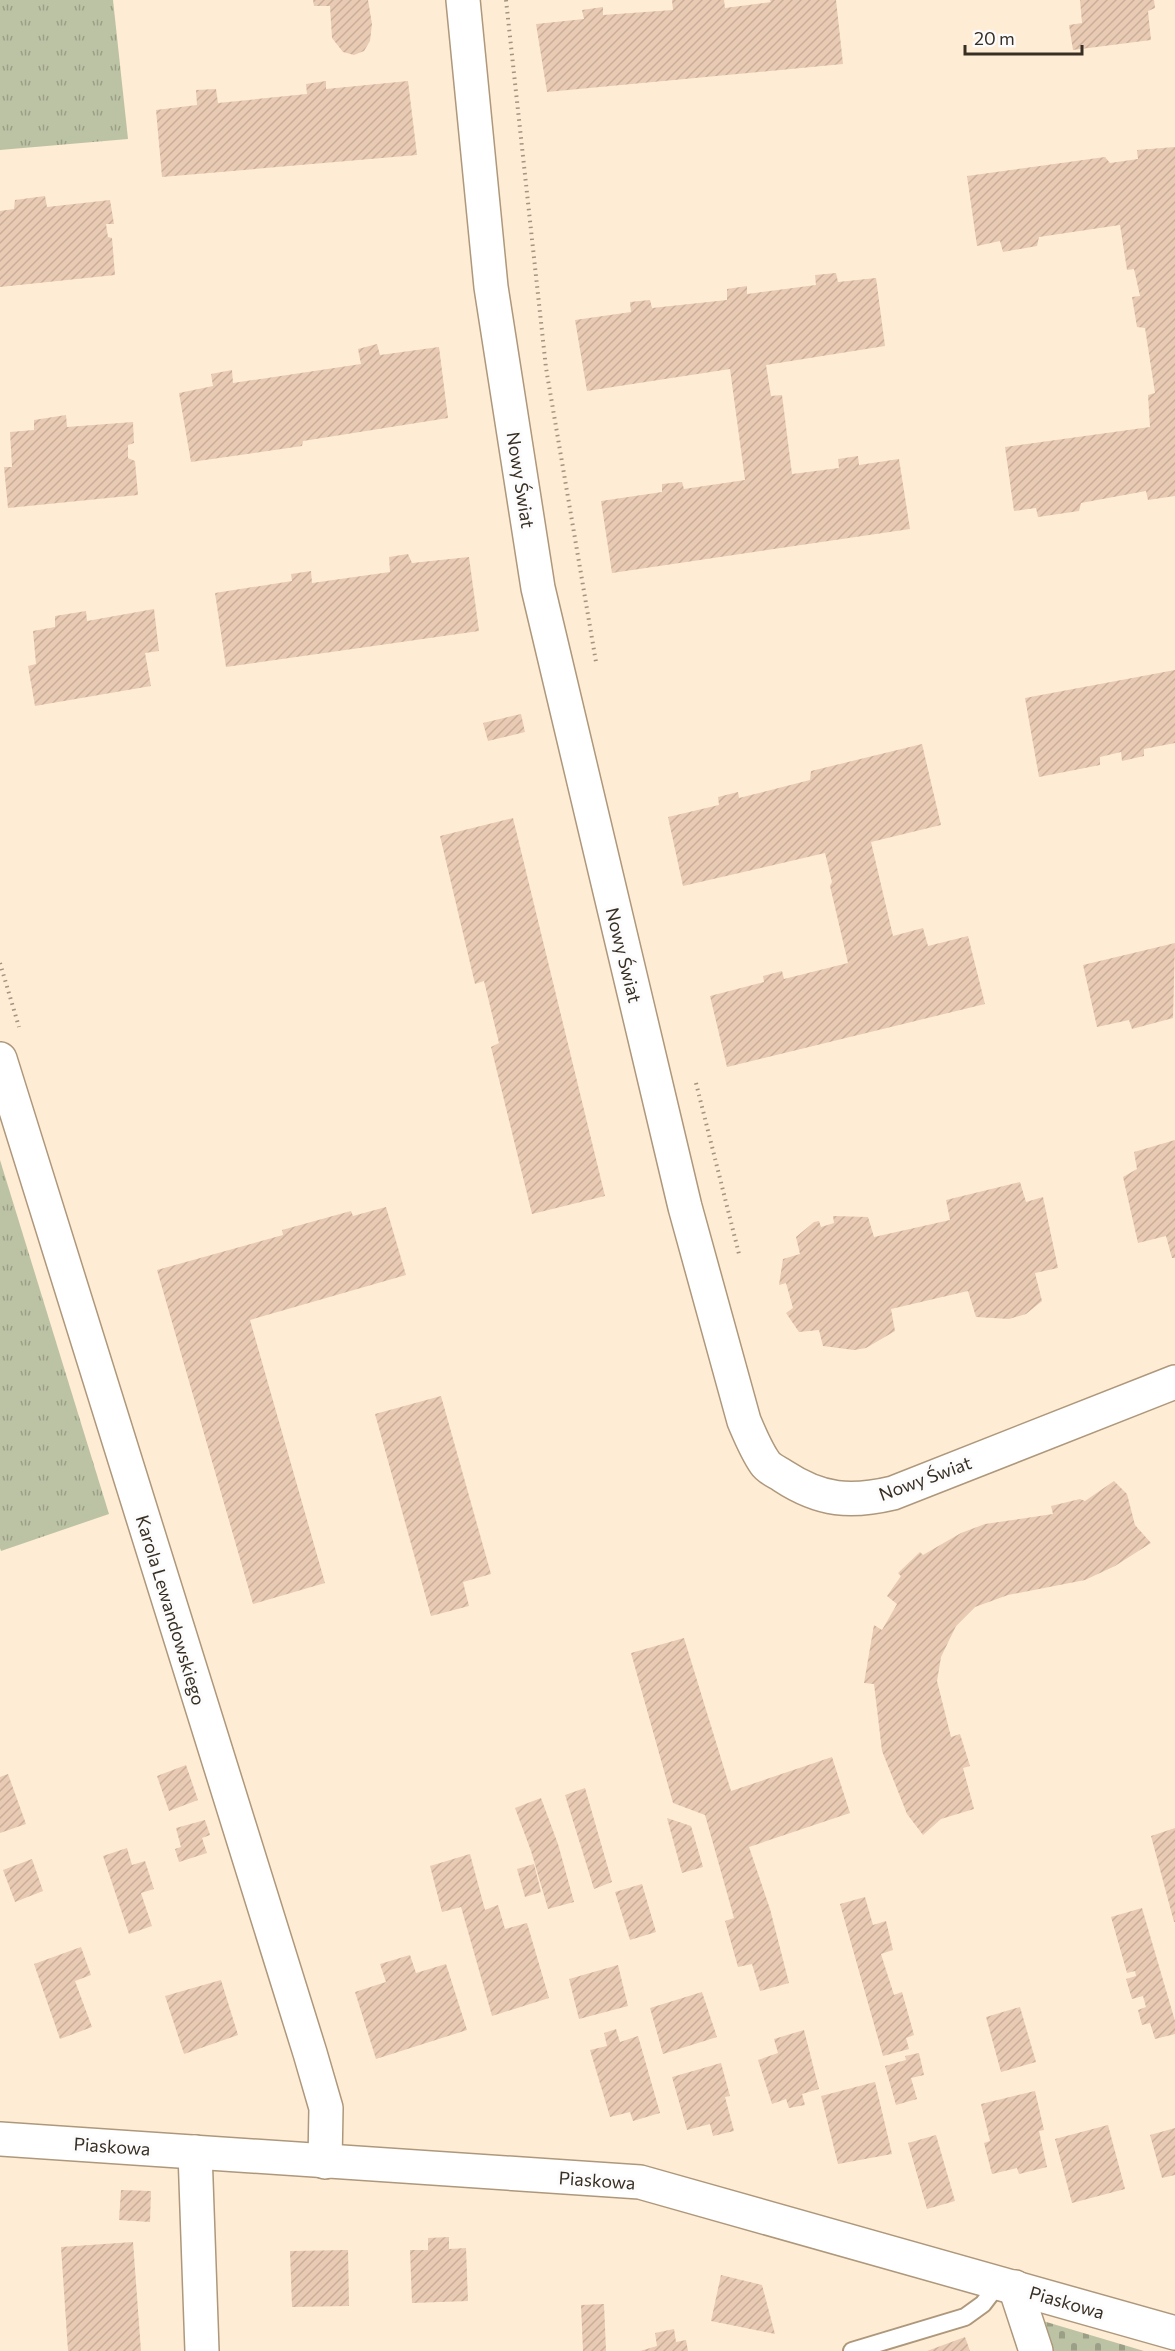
<svg xmlns="http://www.w3.org/2000/svg" width="1175" height="2351" viewBox="0 0 1175 2351" font-family="Commissioner,sans-serif">
  <style>
    .grass { fill: url(#grass-tufts) }
    .cemetery { fill: url(#cemetery-stones) }
    .building { fill: url(#building-hatch) }
    .lines { fill: none; stroke-linecap: round; stroke-linejoin: round }
    .service-casing { stroke: #ae987c; stroke-width: 20 }
    .minor-casing { stroke: #ae987c; stroke-width: 36 }
    .tertiary-casing { stroke: #ae987c; stroke-width: 36 }
    .path { stroke: #a29482; stroke-width: 4; stroke-dasharray: 1.5 4.5; stroke-linecap: butt }
    .service { stroke: #fff; stroke-width: 16 }
    .minor { stroke: #fff; stroke-width: 33 }
    .tertiary { stroke: #fff; stroke-width: 33 }
    .labels { text-anchor: middle; dominant-baseline: central; stroke-width: 6; stroke-linejoin: round; paint-order: stroke }
    .street-label { font-size: 18px; fill: #382f24; stroke: #fcfcfc }
  </style>
  <defs>
    <pattern id="grass-tufts" width="24" height="20" patternUnits="userSpaceOnUse" patternTransform="scale(1.5)"><rect width="24" height="20" fill="#bcc3a5"/><path d="M3 7l-1-3M5 7V3M7 7l1-3M15 17l-1-3M17 17v-4M19 17l1-3" fill="none" stroke="#9a9f86"/></pattern>
    <pattern id="cemetery-stones" width="16" height="16" patternUnits="userSpaceOnUse" patternTransform="scale(1.5)"><rect width="16" height="16" fill="#bcc3a5"/><path d="M2 7V4a2 2 0 0 1 4 0v3zM10 15v-3a2 2 0 0 1 4 0v3z" fill="#9a9f86"/></pattern>
    <pattern id="building-hatch" width="6" height="6" patternUnits="userSpaceOnUse" patternTransform="scale(1.5)"><rect width="6" height="6" fill="#e9cab3"/><path d="M-1 1l2-2M0 6l6-6M5 7l2-2" fill="none" stroke="#c9ae9a"/></pattern>
  </defs>
  <rect width="100%" height="100%" fill="#ffecd4"/>
  <g class="grass">
    <polygon points="0,0 113,0 128,139 0,150"/>
    <polygon points="0,1160 109,1514 1,1551 0,1548"/>
  </g>
  <polygon class="cemetery" points="1043,2321 1144,2351 1053,2351"/>
  <g class="building">
    <polygon points="313,0 368,0 372,24 370,41 364,51 354,55 343,52 332,38 330,6 314,6"/>
    <polygon points="672,0 724,0 725,8 771,2 770,0 836,0 843,64 547,92 536,24 584,19 582,10 603,7 603,15 673,10"/>
    <polygon points="1080,0 1154,0 1155,8 1148,11 1151,40 1073,50 1069,25 1082,23"/>
    <polygon points="326,81 326,89 408,81 417,155 162,177 156,110 197,105 196,90 216,89 218,103 307,94 306,84"/>
    <polygon points="1175,147 1175,496 1148,500 1146,491 1081,503 1079,511 1038,517 1036,508 1014,511 1005,447 1150,427 1148,395 1155,393 1145,328 1137,327 1132,297 1140,296 1134,269 1127,270 1120,225 1039,237 1037,246 1003,252 1000,241 977,246 967,176 1105,157 1110,163 1138,159 1137,150"/>
    <polygon points="45,196 47,207 110,200 114,224 106,224 108,237 112,238 115,275 0,287 0,211 14,209 15,200"/>
    <polygon points="836,273 838,282 876,278 885,346 766,365 771,396 782,395 792,474 839,468 838,459 858,456 859,465 899,459 910,529 612,573 601,501 662,492 662,484 682,482 684,489 745,480 730,369 587,391 575,320 631,312 630,302 650,300 652,308 727,300 727,289 747,286 747,294 816,285 815,275"/>
    <polygon points="377,344 380,355 439,347 448,418 303,441 302,446 191,462 179,393 213,386 211,374 232,370 233,383 361,364 358,349"/>
    <polygon points="66,415 67,427 133,422 134,443 128,445 128,458 135,461 138,495 8,508 4,467 12,467 10,432 34,430 34,420"/>
    <polygon points="408,554 412,563 469,557 479,631 226,667 215,593 292,581 291,574 311,571 312,583 390,572 389,557"/>
    <polygon points="154,609 159,651 145,653 151,686 35,706 28,666 36,664 33,631 55,627 55,616 86,611 87,621"/>
    <polygon points="1175,670 1175,743 1144,749 1144,756 1122,761 1121,752 1100,757 1100,765 1039,777 1025,698"/>
    <polygon points="521,714 525,732 488,741 483,723"/>
    <polygon points="922,744 941,825 871,842 893,936 923,928 928,946 968,936 985,1004 727,1067 710,996 764,982 763,976 782,971 784,979 848,963 830,886 832,882 825,853 683,886 668,817 719,805 718,797 738,792 739,798 810,780 811,771"/>
    <polygon points="513,818 605,1196 532,1214 491,1047 499,1043 484,981 475,984 440,836"/>
    <polygon points="1175,943 1173,1018 1132,1029 1129,1020 1097,1027 1083,965"/>
    <polygon points="1175,1140 1175,1258 1172,1258 1166,1236 1138,1243 1123,1177 1137,1169 1134,1152"/>
    <polygon points="1020,1182 1026,1202 1043,1197 1058,1268 1035,1273 1042,1301 1026,1314 1009,1319 976,1317 968,1291 891,1309 895,1331 866,1348 854,1350 823,1346 819,1330 799,1332 786,1313 793,1308 786,1283 779,1285 783,1259 800,1254 796,1237 814,1222 819,1221 821,1227 834,1223 833,1216 868,1217 874,1237 950,1220 946,1200"/>
    <polygon points="386,1207 406,1275 250,1320 325,1583 253,1604 157,1270 283,1235 282,1230 351,1211 353,1216"/>
    <polygon points="441,1396 491,1574 463,1582 469,1606 431,1616 375,1414"/>
    <polygon points="1114,1481 1127,1494 1135,1525 1151,1543 1115,1566 1085,1580 1008,1595 975,1607 956,1626 941,1657 937,1681 951,1737 960,1734 970,1766 963,1768 974,1809 941,1819 923,1835 907,1814 882,1751 874,1684 864,1683 874,1625 882,1630 897,1604 887,1596 901,1576 898,1573 920,1552 923,1555 961,1533 985,1524 1053,1514 1051,1506 1080,1499 1085,1501"/>
    <polygon points="684,1638 731,1791 832,1757 850,1813 749,1847 770,1909 789,1983 760,1991 752,1964 738,1967 725,1921 734,1918 705,1815 673,1803 631,1653"/>
    <polygon points="186,1765 198,1800 169,1811 157,1776"/>
    <polygon points="8,1774 26,1824 0,1833 0,1777"/>
    <polygon points="585,1788 612,1882 594,1889 565,1795"/>
    <polygon points="541,1798 558,1844 574,1902 548,1909 531,1851 515,1808"/>
    <polygon points="667,1818 691,1826 703,1867 682,1873"/>
    <polygon points="205,1820 210,1835 202,1838 207,1853 179,1862 175,1849 181,1847 176,1828"/>
    <polygon points="1175,1828 1175,1922 1174,1922 1151,1836"/>
    <polygon points="127,1848 132,1865 145,1861 154,1889 141,1893 152,1926 129,1934 103,1856"/>
    <polygon points="470,1854 485,1910 498,1905 505,1929 527,1923 549,1998 492,2016 461,1907 442,1912 430,1866"/>
    <polygon points="32,1859 43,1891 15,1902 3,1870"/>
    <polygon points="534,1864 541,1892 525,1897 517,1869"/>
    <polygon points="642,1884 656,1932 630,1940 615,1892"/>
    <polygon points="865,1897 873,1925 886,1921 893,1950 881,1954 894,1995 902,1992 914,2035 906,2038 909,2049 883,2056 840,1904"/>
    <polygon points="1142,1908 1175,2021 1175,2034 1155,2039 1150,2023 1142,2025 1138,2010 1146,2007 1143,1996 1132,1999 1126,1979 1136,1976 1135,1971 1127,1973 1111,1917"/>
    <polygon points="81,1947 91,1975 75,1981 92,2027 60,2039 34,1964"/>
    <polygon points="410,1955 416,1973 446,1964 467,2030 376,2059 355,1992 386,1982 380,1964"/>
    <polygon points="618,1965 628,2006 579,2019 569,1979"/>
    <polygon points="221,1980 238,2035 184,2054 165,1996"/>
    <polygon points="702,1992 717,2037 663,2054 650,2008"/>
    <polygon points="1020,2007 1036,2062 1001,2072 986,2017"/>
    <polygon points="616,2029 620,2042 638,2036 660,2113 633,2121 630,2112 610,2117 590,2050 607,2046 604,2033"/>
    <polygon points="804,2030 819,2089 802,2094 805,2105 789,2108 786,2099 772,2104 758,2060 778,2053 774,2039"/>
    <polygon points="919,2053 924,2075 911,2078 917,2099 896,2105 885,2066 906,2060 905,2056"/>
    <polygon points="721,2063 730,2096 725,2097 734,2131 713,2136 710,2124 687,2130 672,2077"/>
    <polygon points="875,2082 892,2154 838,2164 821,2096"/>
    <polygon points="1035,2091 1044,2130 1039,2131 1047,2167 1019,2174 1017,2168 992,2174 984,2143 990,2141 981,2104"/>
    <polygon points="1108,2125 1125,2189 1072,2203 1055,2139"/>
    <polygon points="1175,2128 1175,2175 1162,2178 1150,2135"/>
    <polygon points="936,2135 955,2201 927,2209 908,2143"/>
    <polygon points="121,2190 151,2191 150,2222 119,2220"/>
    <polygon points="449,2237 449,2249 466,2248 468,2301 412,2303 410,2250 428,2250 428,2238"/>
    <polygon points="133,2242 141,2351 68,2351 61,2247"/>
    <polygon points="348,2250 349,2306 292,2307 290,2251"/>
    <polygon points="721,2275 762,2285 775,2334 711,2321"/>
    <polygon points="604,2304 606,2351 583,2351 581,2305"/>
    <polygon points="674,2329 676,2342 686,2340 688,2351 640,2351 657,2346 655,2333"/>
    <polygon points="965,2337 970,2351 927,2351"/>
  </g>
  <g class="lines">
    <g class="service-casing">
      <polyline id="service" points="852,2351 965,2317 983,2304 999,2283"/>
    </g>
    <g class="minor-casing">
      <g id="minor">
        <path d="M463,0L491,287L538,588L685,1207L744,1421C750,1435 756,1450 765,1463C769,1469 777,1472 783,1476C821,1501 851,1503 893,1493L1175,1382"/>
        <polyline points="0,1059 310,2053 326,2108 325,2162"/>
        <polyline points="195,2152 202,2351"/>
        <polyline points="1015,2287 1036,2351"/>
      </g>
    </g>
    <g class="tertiary-casing">
      <polyline id="tertiary" points="0,2139 640,2182 1175,2333"/>
    </g>
    <g class="path">
      <polyline points="506,0 546,368 596,662"/>
      <polyline points="0,963 19,1027"/>
      <polyline points="696,1083 739,1254"/>
    </g>
    <use href="#service" class="service"/>
    <use href="#minor" class="minor"/>
    <use href="#tertiary" class="tertiary"/>
  </g>
  <g class="labels">
    <g class="street-label">
      <text transform="translate(521 480) rotate(81)">Nowy Świat</text>
      <text transform="translate(624 955) rotate(76)">Nowy Świat</text>
      <text transform="translate(925 1478) rotate(-20)">Nowy Świat</text>
      <text transform="translate(171 1610) rotate(73)">Karola Lewandowskiego</text>
      <text transform="translate(112 2146) rotate(4)">Piaskowa</text>
      <text transform="translate(597 2180) rotate(4)">Piaskowa</text>
      <text transform="translate(1067 2302) rotate(16)">Piaskowa</text>
    </g>
  </g>
  <path d="M965 45v9h117v-9" fill="none" stroke="#382f24" stroke-width="3"/>
  <text x="974" y="45" font-size="18" fill="#382f24" stroke="#fcfcfc" stroke-width="4.5" paint-order="stroke">20 m</text>
</svg>
